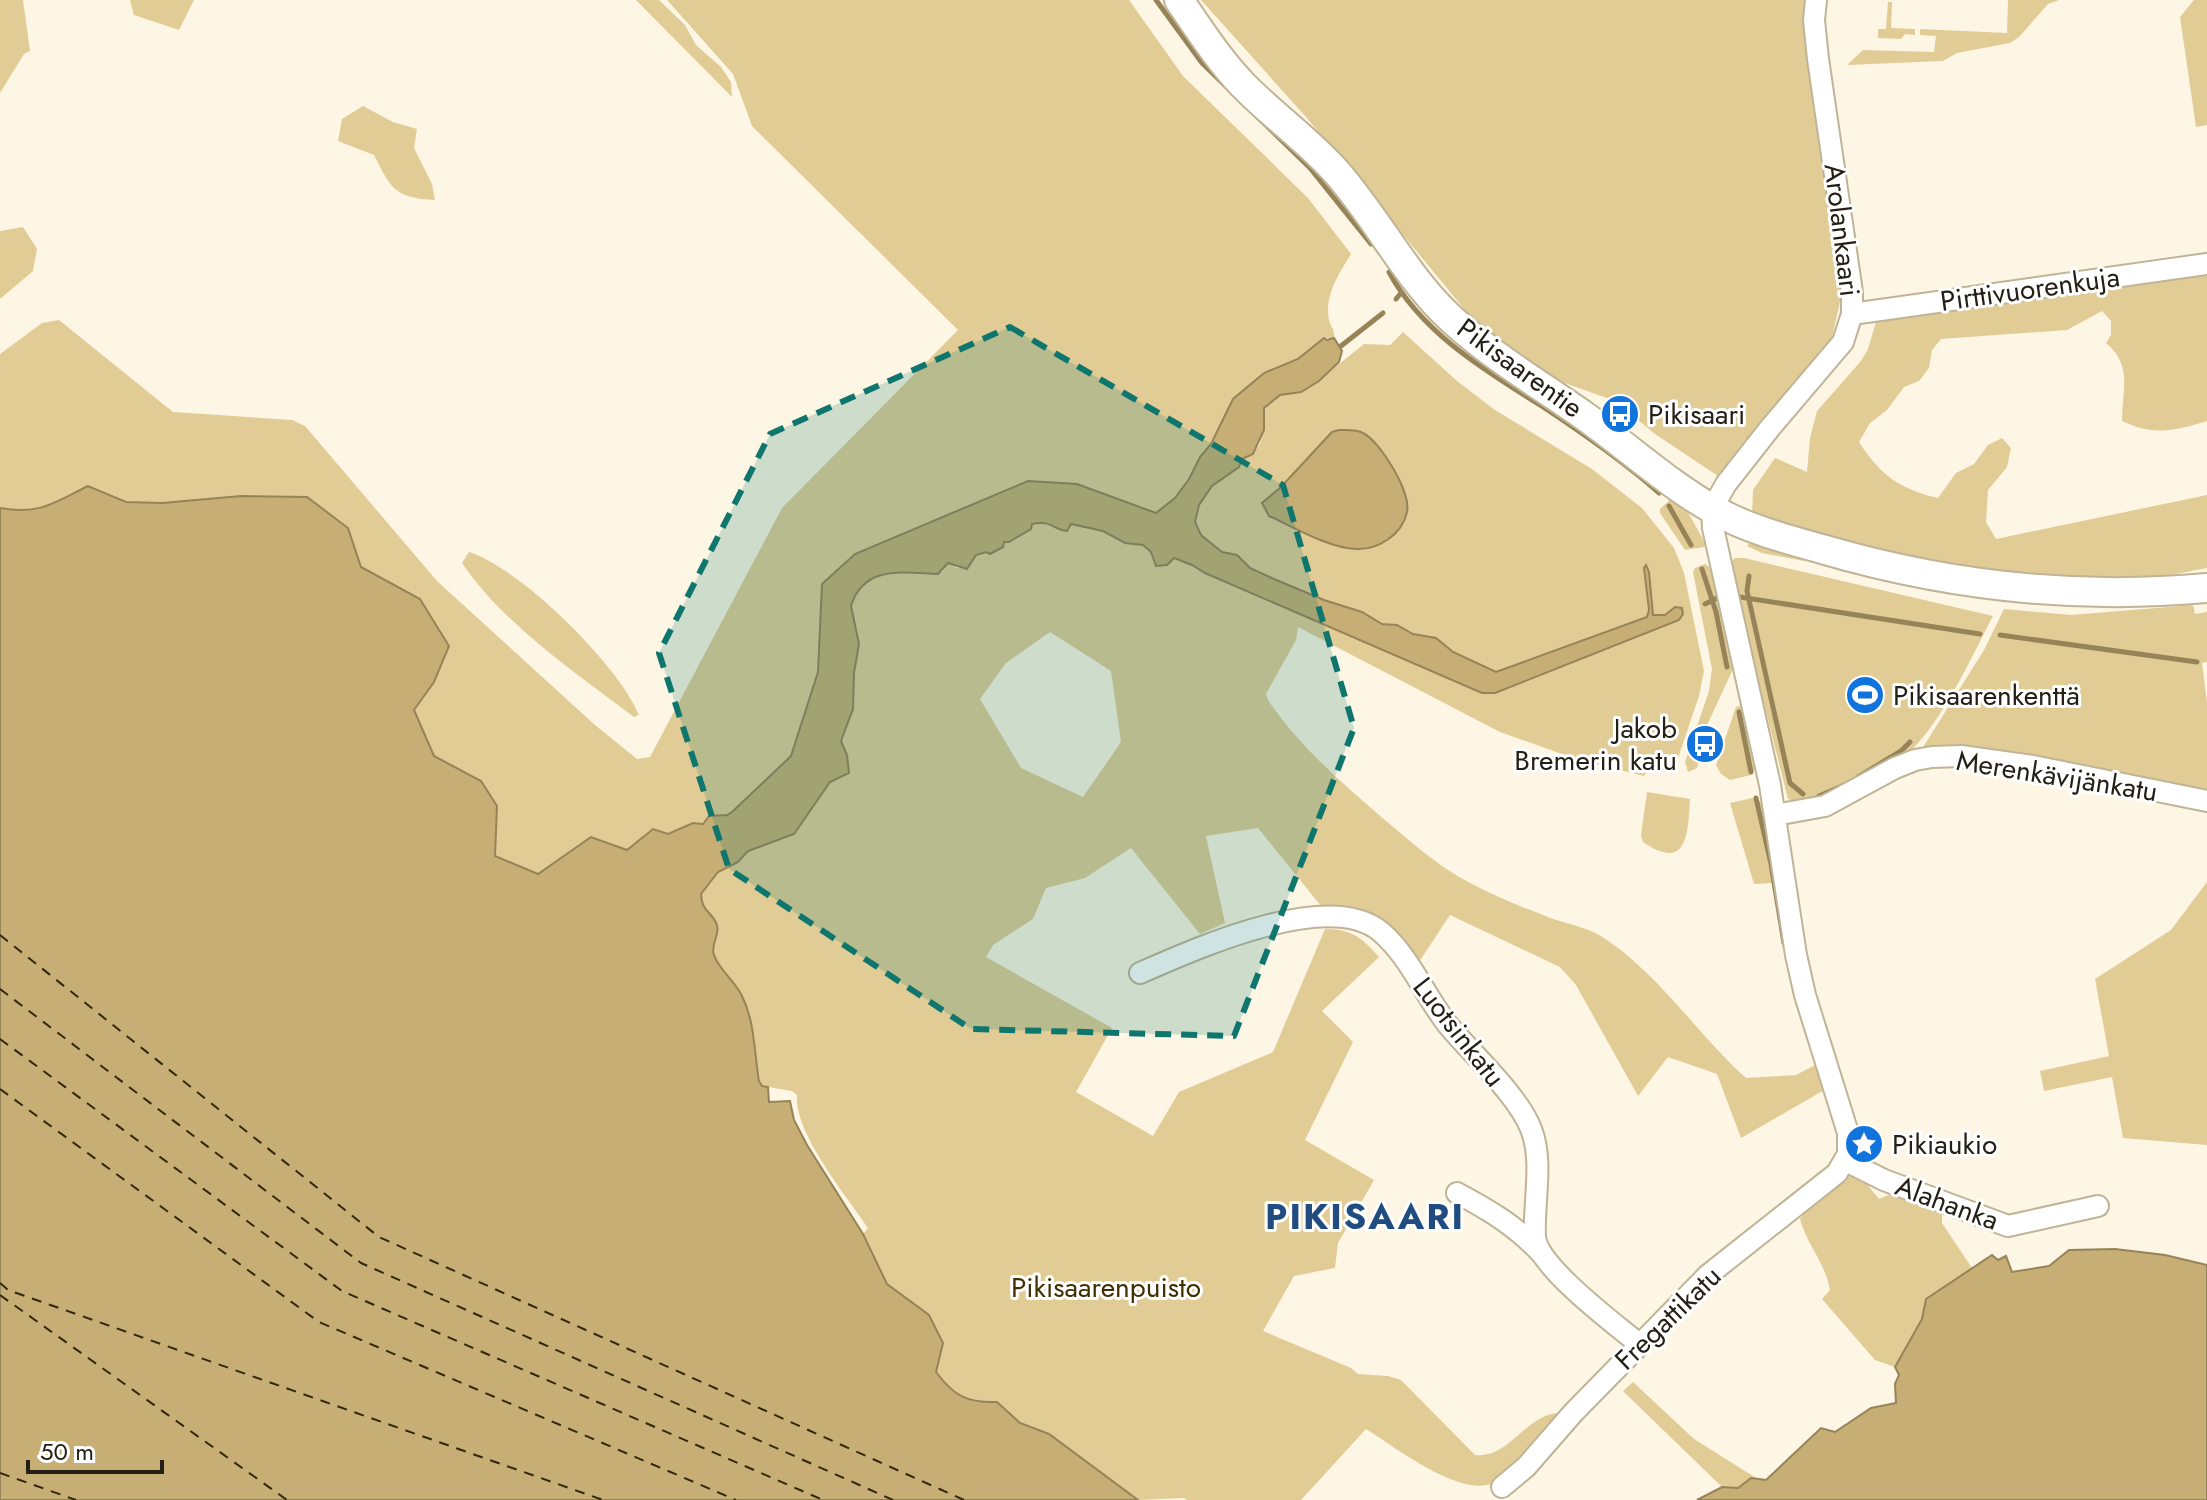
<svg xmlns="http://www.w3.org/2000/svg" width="2207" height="1500" viewBox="0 0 2207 1500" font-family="Jost,sans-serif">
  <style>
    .green { fill: #e2cc96; fill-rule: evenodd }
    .water { fill: #c6ae75; stroke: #968358; stroke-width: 2 }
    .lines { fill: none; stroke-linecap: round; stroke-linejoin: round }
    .stream { stroke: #968358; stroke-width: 5 }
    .ferry { stroke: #32270d; stroke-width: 2; stroke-dasharray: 10 8; stroke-linecap: butt }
    .street-casing { stroke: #c0b496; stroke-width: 24 }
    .secondary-casing { stroke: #c0b496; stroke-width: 32 }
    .street { stroke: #fff; stroke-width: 20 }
    .secondary { stroke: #fff; stroke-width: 28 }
    .marked { fill: #0f766e; fill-opacity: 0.2; stroke: #0f766e; stroke-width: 6; stroke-dasharray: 16 10; stroke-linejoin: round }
    .labels { text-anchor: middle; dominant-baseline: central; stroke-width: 6; stroke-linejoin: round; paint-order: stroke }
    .street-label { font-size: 28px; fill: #252015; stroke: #fff }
    .poi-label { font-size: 28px; fill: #252015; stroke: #fff; text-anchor: start }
    .park-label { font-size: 28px; fill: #402f00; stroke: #fff }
    .district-label { font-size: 36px; font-weight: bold; letter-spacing: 2px; fill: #214c80; stroke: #fff }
  </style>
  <rect width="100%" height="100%" fill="#fef6e4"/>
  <g class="green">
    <polygon points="0,0 23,0 30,51 24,54 0,93"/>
    <polygon points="130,0 194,0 179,30 134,15"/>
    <polygon points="636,0 659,0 685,25 696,45 721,67 731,82 732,97"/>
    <path d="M667,0H1129L1183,76L1308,198L1351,254C1339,274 1324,295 1329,320C1331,328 1335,329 1334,338H1323L1298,359L1265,373L1233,399L1211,444L1200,457L1189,479L1175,498L1156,513L1077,485L822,584L818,672L791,756L732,812L727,815L707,817L703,824L696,822L667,834L649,831L627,850L591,837L538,874L495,856L497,806L481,781L434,756L414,710L434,682L419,599L361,567L348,528L162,503L126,502L88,486C54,503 40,515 0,508V354L42,323L59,320L173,412L292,420L305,426L437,581L595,725L637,759L650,757L782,508L958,330L752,126L733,74Z"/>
    <polygon points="1201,0 1806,0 1842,293 1832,337 1822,354 1770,411 1718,476 1655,434 1615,401 1548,377 1474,321 1306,117"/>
    <polygon points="2008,0 2059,0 2048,4 2019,37 2010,43 1957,53 1943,61 1847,65 1863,50 1934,52 1936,36 1920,35 1920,29 2007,33"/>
    <polygon points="2194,0 2207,0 2207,125 2196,127 2180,17"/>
    <polygon points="1888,2 1892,2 1891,28 1915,29 1915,35 1905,34 1901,39 1878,38 1878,29 1886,29"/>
    <path d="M363,106L393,122L417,129L414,148L432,184L435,200C395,198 391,189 374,155L338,141L342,119Z"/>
    <polygon points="23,227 37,249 33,271 0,299 0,231"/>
    <path d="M2207,272V421C2175,431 2153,436 2122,421C2122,389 2133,366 2106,343L2111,335V321L2102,311L2067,330L1941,339L1932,350L1929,368L1919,381L1904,387L1887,410L1870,423L1859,442C1881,476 1900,489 1938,498L1956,473L1974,464L1988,445L2002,438L2011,448L2007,467L1988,490L1986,522L1996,539L2207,495V568L2140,581L2038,574L2009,579L1970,575L1752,517L1753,490L1775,458L1807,472L1810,438L1817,411L1861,361L1868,349L1876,322L2198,276V273Z"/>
    <path d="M1403,332L1457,381L1495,410L1592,469L1642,508L1674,548L1684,573L1704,671L1699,696L1676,764L1674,770L1650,769L1644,776L1579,760L1500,732L1298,627L1296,640L1266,694L1268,700C1300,747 1343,784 1386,821C1414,844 1441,869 1474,885C1499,898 1527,909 1553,919C1569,924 1589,928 1604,938C1660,975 1696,1033 1746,1078L1796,1075L1817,1064L1826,1089L1741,1138L1717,1074L1668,1057L1638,1096L1576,985L1560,967L1450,915L1415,968C1384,934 1371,905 1321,906L1258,828L1206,836L1225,923L1200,934L1131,848L1085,878L1046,888L1033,919L993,945L986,957L1112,1028L1076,1092L1153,1136L1179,1092L1273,1052L1325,929C1350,928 1364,939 1379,957L1322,1011L1353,1042L1305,1140L1374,1180L1338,1243L1335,1268L1294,1276L1263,1331L1351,1368L1358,1374L1388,1376L1401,1380L1475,1455C1509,1459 1526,1414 1559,1413L1562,1417L1561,1420C1545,1436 1512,1475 1493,1483C1460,1498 1395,1447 1366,1429L1301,1500H1187L1184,1498L1138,1500L1049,1434L1020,1423L997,1402C967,1403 954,1396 935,1372L943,1343L929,1316L887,1284L863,1234L868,1228C846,1195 794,1133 797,1095L792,1091L762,1086L760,1081C754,1052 755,1022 742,996C735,981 719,971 714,955C710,944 720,936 717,925C712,911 702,913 701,894L718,872L738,862L748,851L794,834L830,782L849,773L846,750L841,741L853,709L854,673L859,644L851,606C865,563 907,574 942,572L948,563L957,568H969L976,555L986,552L991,554L1003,547L1004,542L1032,524H1077L1103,531L1125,543L1143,545L1151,552L1154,564C1179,556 1184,558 1205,573L1482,693H1495L1679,619L1671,609L1665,614L1653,615L1649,573L1644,568L1649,610L1647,617L1497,672L1453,652L1436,638L1413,634L1398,625L1382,624L1362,612L1324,600L1274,579L1250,568L1237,555L1222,552L1201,536L1195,526L1199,505L1212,486L1239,467L1242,460L1253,454L1260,444L1264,430V408L1269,402L1280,395L1301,391L1318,381L1364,344L1390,345ZM1339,430C1351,436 1380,448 1387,457C1396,470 1407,492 1407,508C1405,533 1378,551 1354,549C1326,546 1295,528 1269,516L1262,503L1281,487L1332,432ZM1050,632L1111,671L1121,742L1083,797L1021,768L980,699L1006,663Z"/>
    <polygon points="1673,497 1688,512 1706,545 1704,547 1685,550 1660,513 1660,509"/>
    <polygon points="1751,541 1805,559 1804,561 1762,553 1747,546"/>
    <path d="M469,552C520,568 618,664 639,715L634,717C576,673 503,624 462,563Z"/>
    <path d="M1735,558H1744L1993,616C1972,656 1940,727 1905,756C1892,767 1873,774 1858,783C1837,795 1813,807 1788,799L1729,565Z"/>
    <polygon points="1705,564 1713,569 1735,660 1733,669 1708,723 1697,768 1688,772 1685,762 1709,691 1712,669 1693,572 1695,568"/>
    <polygon points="2193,605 2195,614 2207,612 2207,662 2202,663 2207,702 2207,801 2033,766 1915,760 1984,650 2004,609 2071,615"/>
    <polygon points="1739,706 1743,706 1757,766 1751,775 1730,780 1721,774 1716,765 1736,707"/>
    <path d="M1647,792L1690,799C1688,832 1688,873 1643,842L1641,835Z"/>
    <polygon points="1752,798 1757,798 1761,803 1772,883 1754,884 1730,803"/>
    <polygon points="2207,882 2207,1145 2123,1138 2112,1077 2044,1091 2040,1071 2109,1056 2095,979 2171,930"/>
    <path d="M1851,1175L1862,1178L1879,1199L1901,1190L1942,1208V1223L1972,1268L1926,1299L1922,1319L1895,1367L1875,1360L1822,1299L1830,1290C1825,1262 1807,1245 1800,1219L1806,1211Z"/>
    <polygon points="1633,1382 1694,1439 1761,1481 1738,1488 1722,1487 1623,1391"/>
  </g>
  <g class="water">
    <path d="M1324,338L1327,340L1334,338L1342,351L1339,362L1319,381L1301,392L1280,395L1264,408V430L1253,454L1242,459L1239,467L1212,486L1199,505L1195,522L1201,535L1222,552L1237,555L1250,568L1274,579L1324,600L1362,612L1382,624L1397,625L1413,634L1436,638L1453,652L1496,672L1647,617L1649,610L1644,568L1646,565L1649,572L1653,615H1665L1675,607L1682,608L1683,614L1679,620L1495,693H1482L1205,573L1192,565L1174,558L1167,565L1156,566L1151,552L1143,545L1125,543L1103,531L1071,524L1067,531C1051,529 1053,520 1032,524L1031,529L1009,542H1004L1003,547L990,554L986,552L976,555L967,569L948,563L938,574C905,573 864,564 851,606L859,644L854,673L853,709L841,741L847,755L849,773L830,782L794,834L748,851L738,862L718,872L701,894C702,913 712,911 717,925C720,936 710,944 714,955C719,970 735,981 742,996C755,1022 754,1052 759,1081L762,1086L768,1087L769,1102L790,1101L794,1120L807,1145L863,1234L887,1284L929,1315L943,1343L936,1372C954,1396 967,1403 997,1402L1020,1423L1049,1434L1138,1500H0V508C40,515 54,503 88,486L126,502L162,503L241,496L307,497L348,528L361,567L420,599L449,646L434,682L414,710L434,756L481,781L497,806L495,856L538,874L591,837L627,850L653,829L668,834L693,823L703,824L709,816L727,815L732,812L791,756L818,672L822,584L855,554L1028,481L1077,484L1156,513L1175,498L1189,479L1200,457L1211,444L1233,399L1264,373L1298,359Z"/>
    <path d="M1339,430C1347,430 1357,429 1363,433C1381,442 1411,492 1407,512C1402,535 1378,550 1356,549C1329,548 1293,527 1269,516L1262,503L1281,487L1332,432Z"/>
    <polygon points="2115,1249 2165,1255 2207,1265 2207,1500 1697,1500 1722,1487 1738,1488 1751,1478 1766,1480 1821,1428 1835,1432 1871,1408 1896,1403 1895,1384 1899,1375 1895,1367 1922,1319 1926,1299 1992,1255 1998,1260 2006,1256 2012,1272 2049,1266 2069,1250"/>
  </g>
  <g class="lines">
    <g class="stream">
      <polyline points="1156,0 1202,63 1310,168 1371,244"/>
      <path d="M1389,272C1421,332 1484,370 1540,405C1581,432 1622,460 1659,493"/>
      <polyline points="1396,299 1401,293"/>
      <polyline points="1341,346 1383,313"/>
      <polyline points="1669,506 1691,545"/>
      <polyline points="1702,569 1716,612 1727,667"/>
      <polyline points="1749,576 1747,591 1790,783 1803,794"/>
      <polyline points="1740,597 1980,634"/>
      <polyline points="1705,604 1717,598"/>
      <polyline points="2000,635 2197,662"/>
      <polyline points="1739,712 1751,772"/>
      <polyline points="1858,777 1901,751 1910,742"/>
      <polyline points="1819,796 1842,786"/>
      <polyline points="1756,798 1771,864 1784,943"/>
    </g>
    <g class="ferry">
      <polyline points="0,935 379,1237 964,1500"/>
      <polyline points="0,989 361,1263 893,1500"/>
      <polyline points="0,1039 342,1291 823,1500"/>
      <polyline points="0,1089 319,1322 736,1500"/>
      <polyline points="0,1283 8,1290 603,1500"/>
      <polyline points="0,1295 287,1500"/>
      <polyline points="0,1473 76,1500"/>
    </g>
    <g class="street-casing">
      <g id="street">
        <polyline points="1852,314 2207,264"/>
        <polyline points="1775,815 1825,806 1895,768 1915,760 1932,757 1961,756 2033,766 2207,801"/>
        <path d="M1140,973C1195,949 1329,888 1381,932C1410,957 1425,996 1448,1025C1472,1054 1518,1095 1531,1129C1544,1161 1533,1203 1535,1237C1538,1267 1615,1324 1639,1344"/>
        <polyline points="1846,1161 1884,1180 2008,1226 2098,1206"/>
        <path d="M1457,1193C1489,1210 1516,1226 1541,1253"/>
        <polyline points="1502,1487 1526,1467 1573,1413 1708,1275 1837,1173 1848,1154 1848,1133 1805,995 1796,955 1770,785 1713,528 1712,509 1726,484 1770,428 1843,342 1852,314 1852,292 1818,59 1814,20 1816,0"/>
      </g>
    </g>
    <g class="secondary-casing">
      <path id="secondary" d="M1179,0C1199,29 1218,59 1243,85C1274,117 1311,142 1339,175C1376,218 1403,270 1442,310C1483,351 1536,382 1583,415C1627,446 1669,485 1716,511C1748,529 1786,539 1822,549C1948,586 2076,600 2207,588"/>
    </g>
    <use href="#street" class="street"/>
    <use href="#secondary" class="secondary"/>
  </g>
  <path class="marked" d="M1010,327L1283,485L1354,728L1234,1036L971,1029L729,869L659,653L770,434Z"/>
  <defs>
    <g id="bus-disc" transform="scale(2)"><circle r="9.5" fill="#1174dd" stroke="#fff"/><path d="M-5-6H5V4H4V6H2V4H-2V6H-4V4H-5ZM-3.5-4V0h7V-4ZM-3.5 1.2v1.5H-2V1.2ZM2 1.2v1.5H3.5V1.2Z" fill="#fff"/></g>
    <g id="stadium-disc" transform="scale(2)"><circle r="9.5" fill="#1174dd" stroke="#fff"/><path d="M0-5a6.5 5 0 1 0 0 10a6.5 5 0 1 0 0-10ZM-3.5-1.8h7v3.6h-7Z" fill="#fff"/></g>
    <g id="sight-disc" transform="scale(2)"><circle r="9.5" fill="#1174dd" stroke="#fff"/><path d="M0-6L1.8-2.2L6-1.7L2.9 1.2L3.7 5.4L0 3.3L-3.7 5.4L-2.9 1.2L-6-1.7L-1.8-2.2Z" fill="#fff"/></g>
  </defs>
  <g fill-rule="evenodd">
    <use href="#bus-disc" x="1620" y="414"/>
    <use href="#stadium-disc" x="1865" y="695"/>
    <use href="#bus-disc" x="1705" y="744"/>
    <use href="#sight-disc" x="1864" y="1144"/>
  </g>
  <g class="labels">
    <g class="street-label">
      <text transform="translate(1842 230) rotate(83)">Arolankaari</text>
      <text transform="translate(2030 289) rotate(-8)">Pirttivuorenkuja</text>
      <text transform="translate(1520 368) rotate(36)">Pikisaarentie</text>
      <text transform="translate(2057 776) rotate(9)">Merenkävijänkatu</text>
      <text transform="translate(1459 1032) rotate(52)">Luotsinkatu</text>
      <text transform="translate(1947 1203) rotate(20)">Alahanka</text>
      <text transform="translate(1668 1318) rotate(-44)">Fregattikatu</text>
    </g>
    <g class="poi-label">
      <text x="1648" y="414">Pikisaari</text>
      <text x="1893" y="695">Pikisaarenkenttä</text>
      <text x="1677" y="728" text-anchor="end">Jakob<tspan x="1677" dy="32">Bremerin katu</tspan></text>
      <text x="1892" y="1144">Pikiaukio</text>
    </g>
    <g class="park-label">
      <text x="1106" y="1287">Pikisaarenpuisto</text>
    </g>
    <g class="district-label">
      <text x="1365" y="1216">PIKISAARI</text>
    </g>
  </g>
  <path d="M28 1460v12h134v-12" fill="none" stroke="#252015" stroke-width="4"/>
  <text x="40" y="1460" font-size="24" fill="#252015" stroke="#ffffff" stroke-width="6" paint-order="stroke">50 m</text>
</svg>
